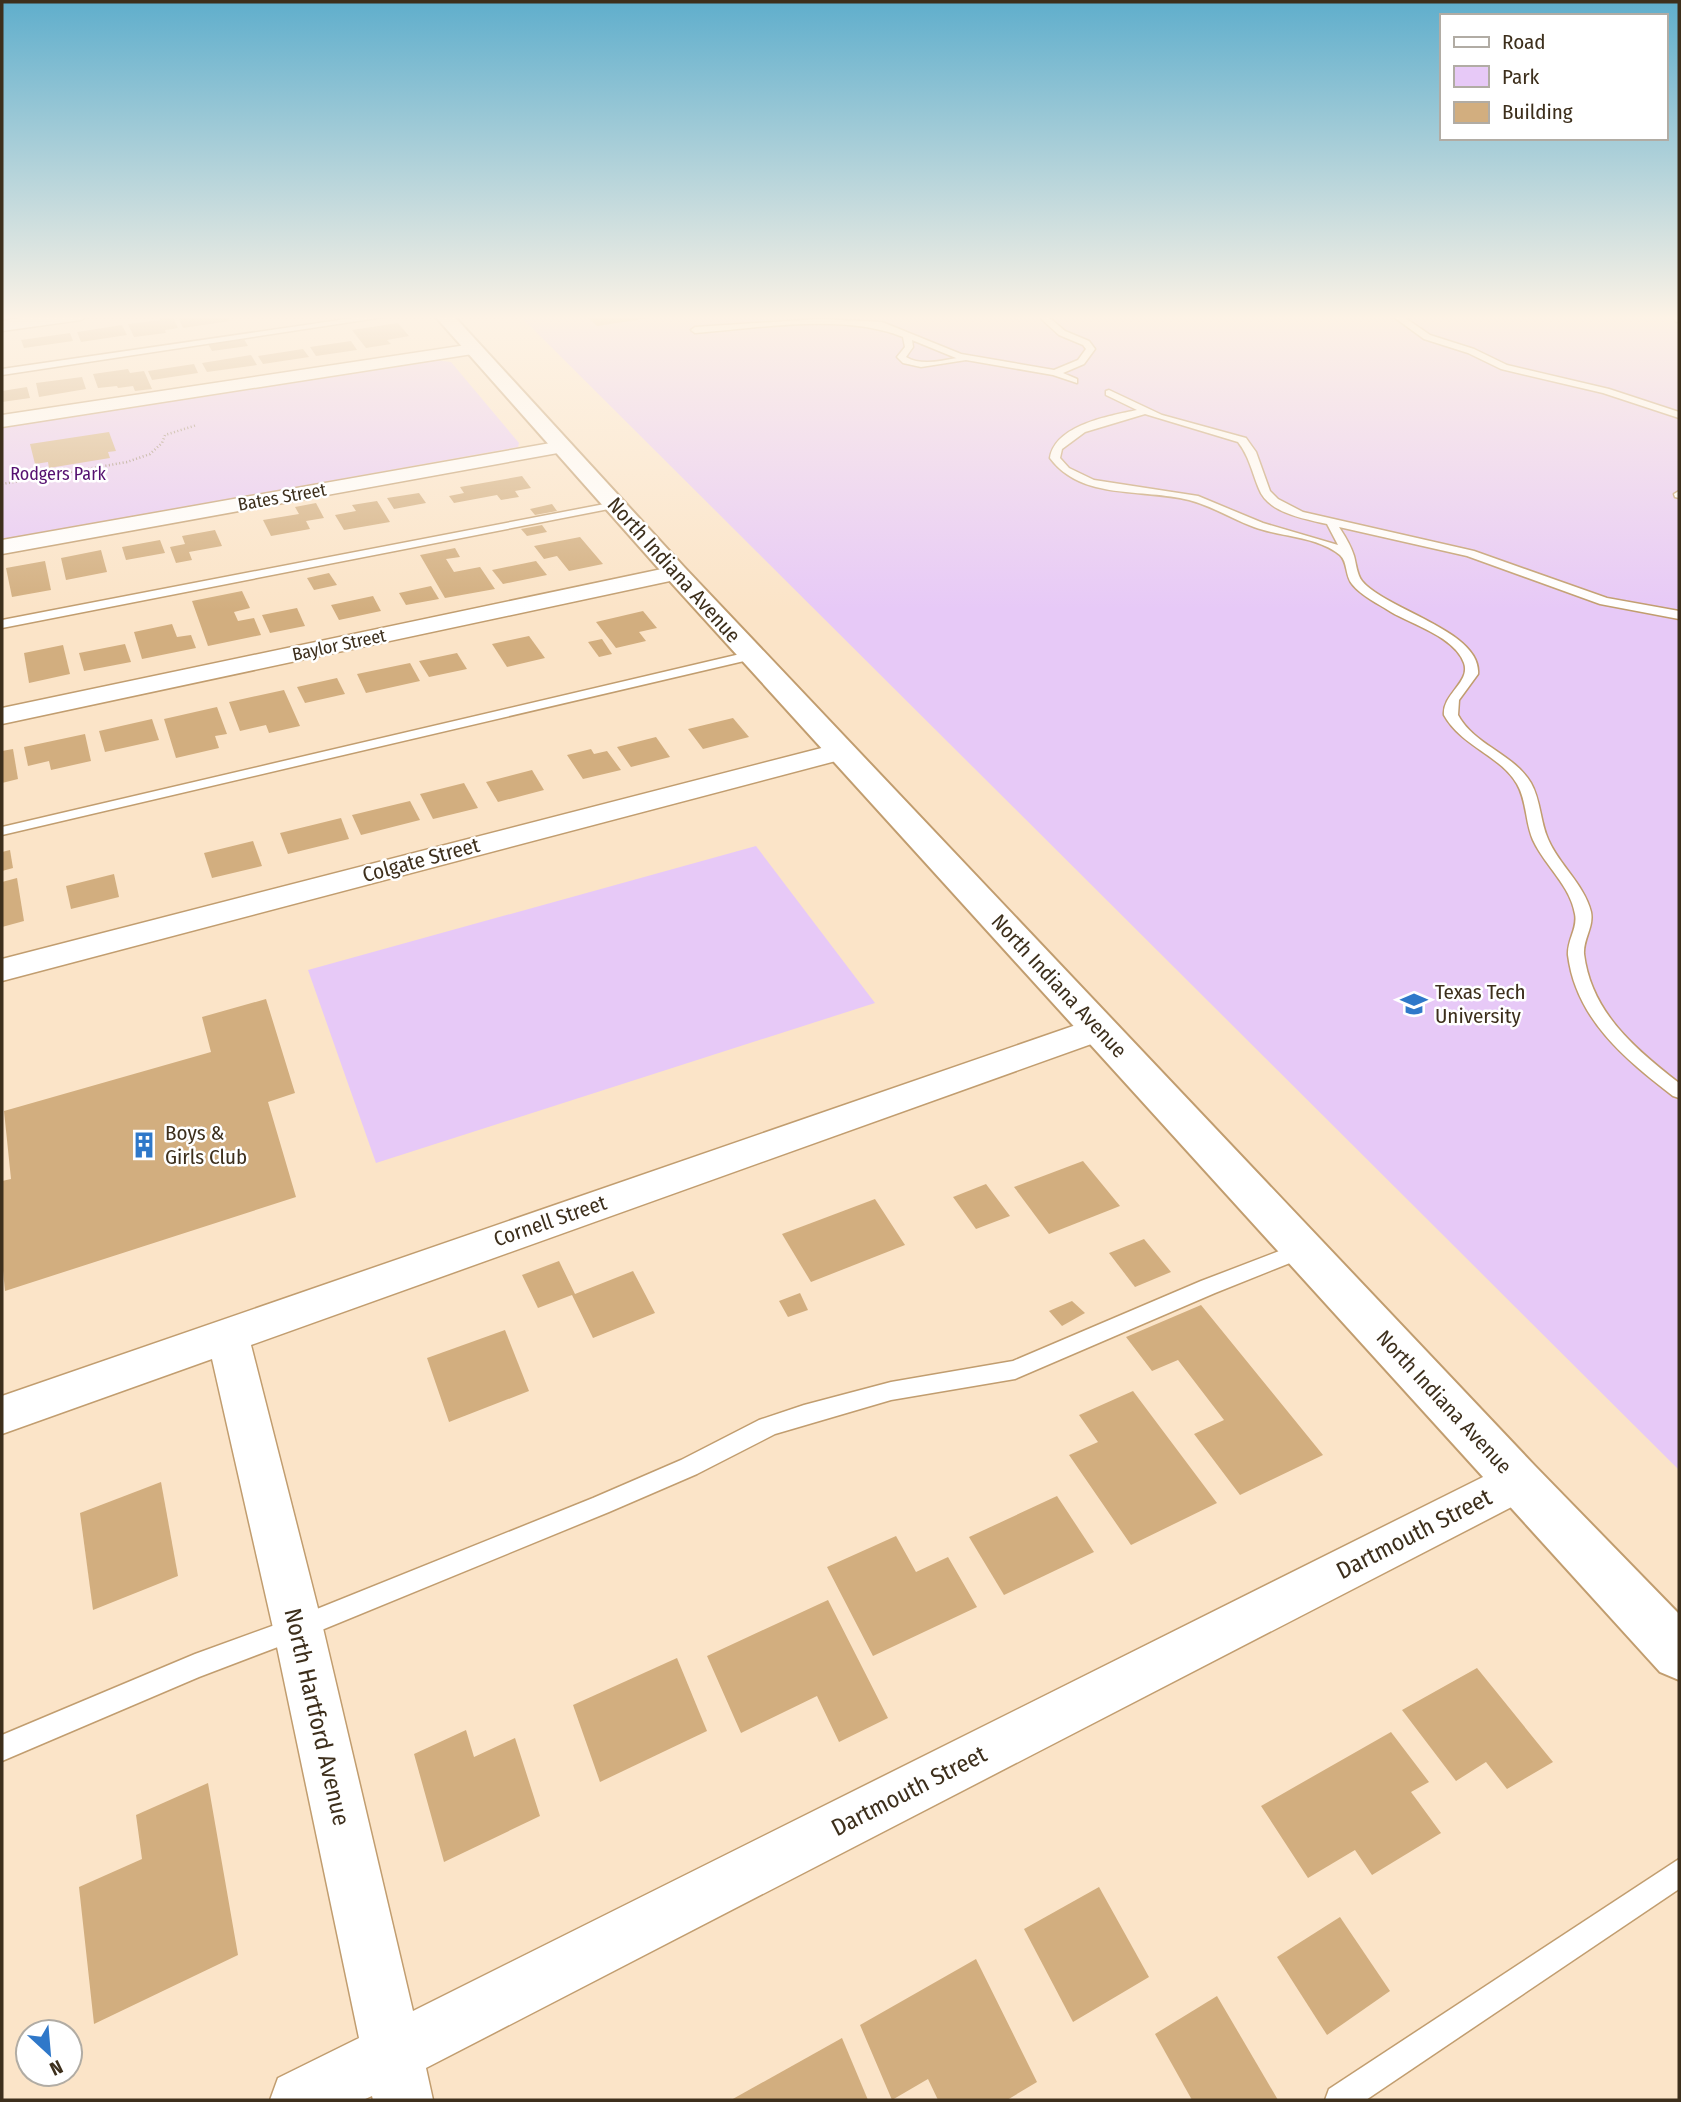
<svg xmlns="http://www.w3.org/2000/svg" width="1681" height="2102" viewBox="0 0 1681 2102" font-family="'Fira Sans Condensed',sans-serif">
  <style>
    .green { fill: #e7c9f7 }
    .building { fill: #d2ae7f }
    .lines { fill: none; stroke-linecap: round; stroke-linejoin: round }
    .lane-casing { stroke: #c19d6f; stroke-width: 3 }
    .street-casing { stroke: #c19d6f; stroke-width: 3 }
    .secondary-casing { stroke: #c19d6f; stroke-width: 4 }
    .path { stroke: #94826b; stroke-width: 2.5; stroke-dasharray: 1 2.5; stroke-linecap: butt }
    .lane { fill: #fff; fill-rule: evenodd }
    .street { fill: #fff; fill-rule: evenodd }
    .secondary { fill: #fff; fill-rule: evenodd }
    .labels { text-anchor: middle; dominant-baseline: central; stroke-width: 5; stroke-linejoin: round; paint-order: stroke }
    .far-park-label { font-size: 18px; fill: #551070; stroke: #fff }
    .far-street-label { font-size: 18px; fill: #3d2f1c; stroke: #fff }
    .street-label { font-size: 21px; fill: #3d2f1c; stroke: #fff }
    .poi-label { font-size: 21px; fill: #3d2f1c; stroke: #fff; text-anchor: start }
    .near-street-label { font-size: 24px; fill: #3d2f1c; stroke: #fff }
  </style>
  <rect width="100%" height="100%" fill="#fbe4c8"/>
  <g class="green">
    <polygon points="519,315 1679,315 1679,1470"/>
    <polygon points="435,360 451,362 519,443 518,447 2,540 2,427"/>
    <polygon points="756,846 875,1003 376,1163 308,970"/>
  </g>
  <g class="building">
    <polygon points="172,315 178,328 165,330 166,333 134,337 128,324 160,320 158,316"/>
    <polygon points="192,315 227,315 230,321 183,328 178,317"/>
    <polygon points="585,315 654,315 656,317 597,326"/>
    <polygon points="398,323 409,336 387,340 391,344 366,348 352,330"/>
    <polygon points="122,325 127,335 81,342 77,332"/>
    <polygon points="70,333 73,341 24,348 21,340"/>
    <polygon points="244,339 248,346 212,351 208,344"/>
    <polygon points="351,341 357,350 316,356 310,347"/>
    <polygon points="303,349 309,357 263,364 258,356"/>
    <polygon points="251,355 257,365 207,372 202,363"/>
    <polygon points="194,364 198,373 152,380 148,371"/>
    <polygon points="128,369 130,373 144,371 152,389 135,391 133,386 118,388 117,386 98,388 93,374"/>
    <polygon points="82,377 86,389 39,397 36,383"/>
    <polygon points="27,387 30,398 2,402 2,391"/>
    <polygon points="109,432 116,451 108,452 110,458 49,468 48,462 35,464 30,444"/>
    <polygon points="522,476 531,488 515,491 519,497 501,500 497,495 454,503 449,496 464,493 460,487"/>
    <polygon points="419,493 426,503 394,509 387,498"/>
    <polygon points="377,501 390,522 344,530 335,515 356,511 352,505"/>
    <polygon points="316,503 324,518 306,521 310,529 271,536 263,520 299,514 295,507"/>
    <polygon points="552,504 557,511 535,515 530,509"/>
    <polygon points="542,525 547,532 527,536 521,529"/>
    <polygon points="215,530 222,546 189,552 192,560 176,563 170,547 185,544 182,536"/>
    <polygon points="580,537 603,564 569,571 557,556 544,559 534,546"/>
    <polygon points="160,540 165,553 126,560 122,547"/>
    <polygon points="455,548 460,557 446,559 454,572 480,567 495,589 445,598 420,555"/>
    <polygon points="101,550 107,572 66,580 61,558"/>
    <polygon points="45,561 51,590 12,597 6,568"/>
    <polygon points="536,561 547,575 503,584 492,570"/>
    <polygon points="329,573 337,585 314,590 307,578"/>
    <polygon points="431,586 439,599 406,605 399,593"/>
    <polygon points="242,591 250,608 234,612 238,621 254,618 261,635 208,646 192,601"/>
    <polygon points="373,596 381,611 339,620 331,605"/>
    <polygon points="297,608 305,626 270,633 262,615"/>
    <polygon points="643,611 657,628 639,632 646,641 616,648 596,622"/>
    <polygon points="172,624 177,637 191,635 196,648 142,659 134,632"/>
    <polygon points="529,636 545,658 507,667 492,644"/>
    <polygon points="602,639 612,654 599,657 588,642"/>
    <polygon points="125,644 131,662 84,671 79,653"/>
    <polygon points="63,645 70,674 29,683 24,653"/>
    <polygon points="457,653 467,669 429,677 419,661"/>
    <polygon points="410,663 420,681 366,693 357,674"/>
    <polygon points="337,678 345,694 305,703 297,687"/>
    <polygon points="284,690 300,726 269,733 266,725 240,731 229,702"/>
    <polygon points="217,707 227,734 215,736 219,748 176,758 164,719"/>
    <polygon points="733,718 749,737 703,749 688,729"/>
    <polygon points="152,719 159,740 105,752 99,731"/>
    <polygon points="85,734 91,761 51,770 49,761 28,766 24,747"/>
    <polygon points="656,737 670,757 631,767 617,747"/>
    <polygon points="13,749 18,779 2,783 2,751"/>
    <polygon points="591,749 594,754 607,751 621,770 583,779 567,755"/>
    <polygon points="532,770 544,790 498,802 486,782"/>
    <polygon points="464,783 478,808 433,819 420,794"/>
    <polygon points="410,801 420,820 361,835 352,815"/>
    <polygon points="341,818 349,839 288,854 280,833"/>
    <polygon points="253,841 262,866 212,878 204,853"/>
    <polygon points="10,850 13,868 2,871 2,852"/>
    <polygon points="114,874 119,897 71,909 66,886"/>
    <polygon points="17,878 24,921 2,927 2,882"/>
    <polygon points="266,999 295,1093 268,1102 296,1197 5,1291 2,1260 2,1181 11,1179 4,1111 211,1052 202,1017"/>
    <polygon points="1083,1161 1120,1206 1049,1234 1014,1187"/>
    <polygon points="986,1184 1010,1216 976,1229 953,1197"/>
    <polygon points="875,1199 905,1245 811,1282 782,1234"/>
    <polygon points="1144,1239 1171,1272 1135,1287 1109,1253"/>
    <polygon points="559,1261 575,1294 633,1271 655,1313 593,1338 572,1295 538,1308 522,1275"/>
    <polygon points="800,1293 808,1310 788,1317 779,1301"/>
    <polygon points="1072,1301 1085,1313 1062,1326 1049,1311"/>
    <polygon points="1201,1305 1323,1455 1240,1495 1194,1434 1224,1420 1178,1360 1152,1371 1126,1337"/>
    <polygon points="505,1330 529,1391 449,1422 427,1358"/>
    <polygon points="1133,1391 1217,1503 1131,1545 1069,1455 1098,1442 1079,1415"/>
    <polygon points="161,1482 178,1576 93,1610 80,1513"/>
    <polygon points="1057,1496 1094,1552 1004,1595 969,1537"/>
    <polygon points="896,1536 916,1572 948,1557 977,1607 873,1656 827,1567"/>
    <polygon points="828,1600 888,1718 839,1742 817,1696 741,1733 707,1656"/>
    <polygon points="677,1658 707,1731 600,1782 573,1705"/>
    <polygon points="1477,1668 1553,1762 1507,1789 1486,1762 1456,1781 1402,1710"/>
    <polygon points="466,1730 474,1757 515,1738 540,1816 444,1862 414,1754"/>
    <polygon points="1391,1732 1429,1782 1411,1792 1441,1833 1372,1875 1355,1850 1308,1878 1261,1806"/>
    <polygon points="208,1783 238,1955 94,2024 79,1887 142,1859 136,1815"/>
    <polygon points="1099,1887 1149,1977 1073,2022 1024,1929"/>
    <polygon points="1340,1917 1390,1991 1327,2035 1277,1957"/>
    <polygon points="976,1959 1037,2082 1007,2100 938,2100 928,2079 892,2100 860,2025"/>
    <polygon points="1217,1996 1278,2100 1192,2100 1155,2034"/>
    <polygon points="842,2038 868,2100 731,2100"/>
  </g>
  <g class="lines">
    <g class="lane-casing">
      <g id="lane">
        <polygon points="374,315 397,315 2,375 2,369"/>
        <path d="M1037,315H1046L1065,331L1089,341L1095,349L1084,364L1063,373L1077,379V383L1053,375L966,360L921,367L903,363L897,357L905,347L903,337C844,313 758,328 695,333L691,330L695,327L819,319L882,322L961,354L1054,370L1078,360L1086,349L1083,345L1059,335ZM912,340L956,358H957C940,361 921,366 906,357L913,347Z"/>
        <polygon points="1391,315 1401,315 1430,335 1474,349 1507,365 1609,389 1679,412 1679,418 1603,393 1501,369 1468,353 1424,339"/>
        <polygon points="1672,315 1679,315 1679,322 1676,322"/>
        <path d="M1109,390L1162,415L1246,438L1256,452L1270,491L1278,499L1303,512L1474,551L1607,598L1679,611V619L1600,604L1467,556L1339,527C1345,536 1351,546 1354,556C1356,563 1357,575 1362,581C1386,610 1482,631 1478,674L1459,700L1458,715C1474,745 1514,754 1531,783C1541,801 1540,821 1548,839C1559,865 1584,884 1591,912C1594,927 1583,939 1584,954C1591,1012 1635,1049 1679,1083V1098L1673,1096C1625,1059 1576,1019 1568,955C1567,940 1578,928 1575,914C1570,885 1545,866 1533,840C1525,822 1527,801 1517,784C1500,755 1462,747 1444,715C1442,694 1471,682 1464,663C1455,637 1413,625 1391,612C1379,604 1361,596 1352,584C1345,576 1348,562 1340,555C1317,536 1280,537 1254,527C1232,519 1212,506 1189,500C1143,488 1082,501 1050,458C1055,425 1109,416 1137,410L1106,395V391ZM1145,414L1238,442C1249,456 1252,472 1259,489C1268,513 1305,519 1327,524L1338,545L1263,523L1198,496L1094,480L1069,468L1060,458L1062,449L1085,432Z"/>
        <polygon points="1679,491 1679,498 1675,497 1674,494"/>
        <polygon points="615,502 620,505 619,507 2,628 2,620"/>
        <polygon points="753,651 759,655 757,658 2,835 2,827"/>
        <polygon points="1303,1242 1310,1245 1313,1250 1310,1255 1215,1293 1015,1379 891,1400 775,1434 697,1474 609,1512 307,1636 199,1677 2,1761 2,1735 195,1654 297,1617 593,1498 681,1460 759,1420 804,1405 891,1382 1013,1361 1201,1281"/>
        <polygon points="1679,1859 1679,1889 1366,2100 1325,2100 1329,2089"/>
      </g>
    </g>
    <g class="street-casing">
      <g id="street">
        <polygon points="42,315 89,315 81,320 2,331 2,321"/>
        <polygon points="473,344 479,345 482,349 479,353 2,427 2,415"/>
        <polygon points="562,441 569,443 572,447 569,451 2,554 2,540"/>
        <polygon points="676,566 684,568 688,573 684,578 2,724 2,708"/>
        <polygon points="841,743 851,745 855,751 851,757 2,981 2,959"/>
        <polygon points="1099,1017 1111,1021 1116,1029 1111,1037 251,1345 323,1628 413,2011 1501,1468 1517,1462 1533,1468 1540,1482 1533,1496 426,2068 433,2100 373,2100 372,2096 363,2100 270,2100 278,2078 359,2038 273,1628 212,1359 2,1434 2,1396"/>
      </g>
    </g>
    <g class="secondary-casing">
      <polygon id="secondary" points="434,315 453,315 685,568 1535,1466 1679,1614 1679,1680 1660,1672 667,578"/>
    </g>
    <polyline class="path" points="2,484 127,462 150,454 162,443 165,435 197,425"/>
    <use href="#lane" class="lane"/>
    <use href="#street" class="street"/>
    <use href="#secondary" class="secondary"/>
  </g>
  <linearGradient id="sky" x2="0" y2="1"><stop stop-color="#5faecc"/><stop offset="0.52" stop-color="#fdf3e6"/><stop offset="1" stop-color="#fdf3e6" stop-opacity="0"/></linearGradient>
  <rect width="1681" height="610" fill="url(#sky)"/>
  <defs>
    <g id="university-bare" transform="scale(2.1)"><path d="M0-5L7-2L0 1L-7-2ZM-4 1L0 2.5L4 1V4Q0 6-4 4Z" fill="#2f78c9" stroke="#fff" stroke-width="2.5" paint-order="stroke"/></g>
    <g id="building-bare" transform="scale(2.1)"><path d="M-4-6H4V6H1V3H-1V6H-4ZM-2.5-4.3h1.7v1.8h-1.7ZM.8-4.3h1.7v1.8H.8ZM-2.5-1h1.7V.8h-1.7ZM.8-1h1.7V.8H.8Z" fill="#2f78c9" stroke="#fff" stroke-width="2.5" paint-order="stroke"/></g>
  </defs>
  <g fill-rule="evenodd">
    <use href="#university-bare" x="1414" y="1004"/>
    <use href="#building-bare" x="144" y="1145"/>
  </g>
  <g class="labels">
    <g class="far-park-label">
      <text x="58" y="474">Rodgers Park</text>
    </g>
    <g class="far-street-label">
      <text transform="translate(282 497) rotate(-10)">Bates Street</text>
      <text transform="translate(339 645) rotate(-12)">Baylor Street</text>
    </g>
    <g class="street-label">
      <text transform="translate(674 570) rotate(48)">North Indiana Avenue</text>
      <text transform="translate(421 860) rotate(-15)">Colgate Street</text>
      <text transform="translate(1059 986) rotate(47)">North Indiana Avenue</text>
      <text transform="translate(550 1221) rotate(-19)">Cornell Street</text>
      <text transform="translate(1444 1402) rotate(47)">North Indiana Avenue</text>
    </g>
    <g class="poi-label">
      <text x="1435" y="992">Texas Tech<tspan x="1435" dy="24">University</tspan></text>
      <text x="165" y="1133">Boys &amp;<tspan x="165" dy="24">Girls Club</tspan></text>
    </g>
    <g class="near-street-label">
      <text transform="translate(1414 1534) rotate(-27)">Dartmouth Street</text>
      <text transform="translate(317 1717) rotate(77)">North Hartford Avenue</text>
      <text transform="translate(909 1791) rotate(-27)">Dartmouth Street</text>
    </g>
  </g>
  <rect width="1681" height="2102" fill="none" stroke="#3d2f1c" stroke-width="7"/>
  <rect x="1440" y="14" width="228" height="126" fill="#ffffff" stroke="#b1aca4" stroke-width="2"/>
  <rect x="1454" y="37" width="35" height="10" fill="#ffffff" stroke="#b1aca4" stroke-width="2"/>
  <text x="1502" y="49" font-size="21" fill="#3d2f1c">Road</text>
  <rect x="1454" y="66" width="35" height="21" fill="#e7c9f7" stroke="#b1aca4" stroke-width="2"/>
  <text x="1502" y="84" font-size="21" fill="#3d2f1c">Park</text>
  <rect x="1454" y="102" width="35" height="21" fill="#d2ae7f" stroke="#b1aca4" stroke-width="2"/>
  <text x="1502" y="119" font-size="21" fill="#3d2f1c">Building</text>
  <g transform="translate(49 2053) rotate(154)"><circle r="33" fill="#ffffff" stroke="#b1aca4" stroke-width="2"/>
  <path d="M0-5L12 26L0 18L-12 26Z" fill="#2f78c9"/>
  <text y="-10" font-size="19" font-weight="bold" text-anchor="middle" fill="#3d2f1c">N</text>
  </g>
</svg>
